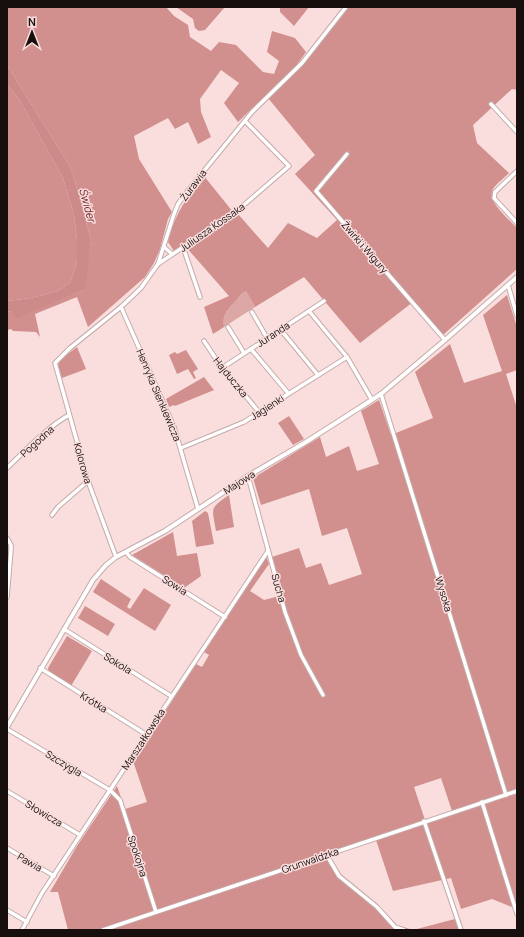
<svg xmlns="http://www.w3.org/2000/svg" width="524" height="937" viewBox="0 0 524 937" font-family="Manrope,sans-serif">
  <style>
    .green { fill: #dda7a6 }
    .forest { fill: #d18f8e; fill-rule: evenodd }
    .water { fill: #cc8a89 }
    .lines { fill: none; stroke-linecap: round; stroke-linejoin: round }
    .minor-casing { stroke: #c5abaa; stroke-width: 5.5 }
    .tertiary-casing { stroke: #c5abaa; stroke-width: 6 }
    .minor { stroke: #fff; stroke-width: 3.5 }
    .tertiary { stroke: #fff; stroke-width: 4 }
    .labels { text-anchor: middle; dominant-baseline: central; stroke-width: 3; stroke-linejoin: round; paint-order: stroke }
    .street-label { font-size: 10px; fill: #170f0e; stroke: #f9dedd }
    .water-label { font-size: 11px; font-style: italic; fill: #75262b; stroke: #f9dedd }
  </style>
  <rect width="100%" height="100%" fill="#f9dedd"/>
  <path class="green" d="M246,291L255,307L224,327C222,315 227,310 235,302C240,297 238,295 246,291Z"/>
  <g class="forest">
    <polygon points="7,7 166,7 174,16 188,25 190,37 211,51 219,42 236,45 263,72 274,74 279,61 267,52 272,31 295,38 306,52 296,66 238,122 224,103 239,83 221,70 200,99 201,112 211,137 198,144 188,122 175,129 168,118 134,136 139,159 172,212 168,219 160,249 154,263 145,277 88,327 77,297 35,314 40,337 36,332 13,331 11,329 7,330 7,311 12,312 54,302 84,290 91,240 73,174 69,165 7,65"/>
    <polygon points="176,7 225,7 205,30 199,31 195,28 193,19"/>
    <polygon points="280,7 309,7 294,26 280,12"/>
    <path d="M349,7H517V90L512,89L473,125L477,143L509,173C504,178 497,183 493,189C486,201 509,219 517,228V269L443,335L413,302L360,343L304,277L255,307L246,291C239,294 240,297 235,302C227,310 222,315 224,327L213,334L204,307L229,296L186,247L238,214L268,248L288,223L317,238L337,220L295,174L315,155L268,98L303,65Z"/>
    <polygon points="7,85 19,99 63,178 74,215 77,239 77,262 70,283 58,291 31,298 7,301"/>
    <path d="M204,176L233,212L174,251L168,242C175,213 186,199 204,176Z"/>
    <path d="M507,295L517,327V370L506,374L517,408V790L509,793L510,796L517,794V909L492,899L461,909L451,878L393,891L376,840L329,856L340,874L378,905L397,925L413,930L455,919L459,930H68L58,892H50L77,846L117,786L125,809L147,802L133,761L196,664L202,667L209,655L204,652L266,556L269,564L250,591L264,600L283,595L272,557L299,548L306,568L321,563L329,585L362,574L347,528L322,536L309,489L261,505L253,478L320,437L326,457L349,446L357,471L379,464L361,411L379,400L391,435L433,418L415,372L450,344L464,383L502,371L483,315ZM441,778L452,811L425,820L414,787Z"/>
    <polygon points="77,347 86,369 62,378 58,365 61,359"/>
    <polygon points="186,350 198,369 193,372 196,378 194,379 188,369 177,374 169,355 175,352 177,354"/>
    <polygon points="204,377 214,390 175,406 174,405 169,407 166,399"/>
    <polygon points="289,416 304,439 293,445 278,423"/>
    <path d="M229,495L234,527L216,531C212,507 209,509 229,495Z"/>
    <polygon points="205,511 208,513 214,544 196,547 192,521"/>
    <polygon points="173,532 177,556 197,553 201,576 184,588 132,555"/>
    <polygon points="101,579 131,599 127,607 130,609 144,588 171,605 155,631 93,592"/>
    <polygon points="85,606 115,624 108,636 78,618"/>
    <polygon points="67,636 92,651 71,686 49,673 48,668"/>
  </g>
  <polygon class="water" points="7,65 69,165 73,174 91,240 86,284 84,290 17,318 12,312 7,311 7,301 31,298 58,291 70,283 77,262 77,239 74,215 63,178 19,99 7,85"/>
  <g class="lines">
    <g class="minor-casing">
      <g id="minor">
        <polyline points="491,104 517,132"/>
        <polyline points="347,154 316,191 445,340"/>
        <polyline points="517,171 495,192 494,198 517,223"/>
        <polyline points="164,247 172,254"/>
        <polyline points="183,247 200,297"/>
        <polyline points="158,264 237,211 289,166 245,121"/>
        <polyline points="508,285 517,316"/>
        <polyline points="121,307 174,427 198,509"/>
        <polyline points="309,311 347,357 372,400"/>
        <polyline points="252,312 267,338"/>
        <polyline points="228,327 244,353"/>
        <polyline points="280,330 285,335 318,375"/>
        <polyline points="204,341 220,365 259,412"/>
        <polyline points="251,349 288,393"/>
        <polyline points="222,368 324,301"/>
        <polyline points="381,394 506,795"/>
        <polyline points="181,448 244,422 347,357"/>
        <path d="M7,468C26,450 46,428 69,415"/>
        <polyline points="248,476 285,612 301,655 323,695"/>
        <polyline points="52,515 58,507 88,481"/>
        <polyline points="7,538 11,545 11,550 7,597"/>
        <polyline points="126,552 130,557 225,617"/>
        <polyline points="116,557 88,481 55,363 70,348 121,307 141,288 158,264 174,214 178,204 190,188 252,112 302,63 346,7"/>
        <polyline points="64,629 171,696"/>
        <polyline points="40,668 147,735"/>
        <polyline points="7,729 110,790 120,800 156,912"/>
        <polyline points="7,791 80,835"/>
        <polyline points="482,802 517,914"/>
        <polyline points="424,821 461,930"/>
        <polyline points="7,848 54,876"/>
        <polyline points="326,854 339,876 377,907 395,927 404,930"/>
        <polyline points="7,910 27,922"/>
        <polyline points="22,930 42,893 268,551"/>
        <polyline points="103,930 517,791"/>
      </g>
    </g>
    <g class="tertiary-casing">
      <polyline id="tertiary" points="7,727 93,580 106,565 116,557 165,531 248,476 306,442 381,394 445,340 517,277"/>
    </g>
    <use href="#minor" class="minor"/>
    <use href="#tertiary" class="tertiary"/>
  </g>
  <g class="labels">
    <g class="street-label">
      <text transform="translate(193 185) rotate(-53)">Żurawia</text>
      <text transform="translate(212 227) rotate(-35)">Juliusza Kossaka</text>
      <text transform="translate(365 247) rotate(49)">Żwirki i Wigury</text>
      <text transform="translate(273 334) rotate(-33)">Juranda</text>
      <text transform="translate(231 377) rotate(51)">Hajduczka</text>
      <text transform="translate(159 395) rotate(67)">Henryka Sienkiewicza</text>
      <text transform="translate(267 407) rotate(-33)">Jagienki</text>
      <text transform="translate(37 441) rotate(-42)">Pogodna</text>
      <text transform="translate(83 463) rotate(74)">Kolorowa</text>
      <text transform="translate(239 482) rotate(-32)">Majowa</text>
      <text transform="translate(175 585) rotate(33)">Sowia</text>
      <text transform="translate(279 588) rotate(74)">Sucha</text>
      <text transform="translate(444 594) rotate(73)">Wysoka</text>
      <text transform="translate(118 663) rotate(32)">Sokola</text>
      <text transform="translate(94 702) rotate(32)">Krótka</text>
      <text transform="translate(143 739) rotate(-57)">Marszałkowska</text>
      <text transform="translate(64 763) rotate(31)">Szczygla</text>
      <text transform="translate(44 813) rotate(31)">Słowicza</text>
      <text transform="translate(138 856) rotate(72)">Spokojna</text>
      <text transform="translate(310 860) rotate(-19)">Grunwaldzka</text>
      <text transform="translate(30 862) rotate(30)">Pawia</text>
    </g>
    <g class="water-label">
      <text transform="translate(88 205) rotate(74)">Świder</text>
    </g>
  </g>
  <rect width="524" height="937" fill="none" stroke="#170f0e" stroke-width="16"/>
  <g transform="translate(32 32)" stroke="#f9dedd" stroke-width="3" paint-order="stroke">
  <path d="M0-3L7 15L0 10L-7 15Z" fill="#170f0e"/>
  <text y="-6" font-size="11" font-weight="bold" text-anchor="middle" fill="#170f0e">N</text>
  </g>
</svg>
